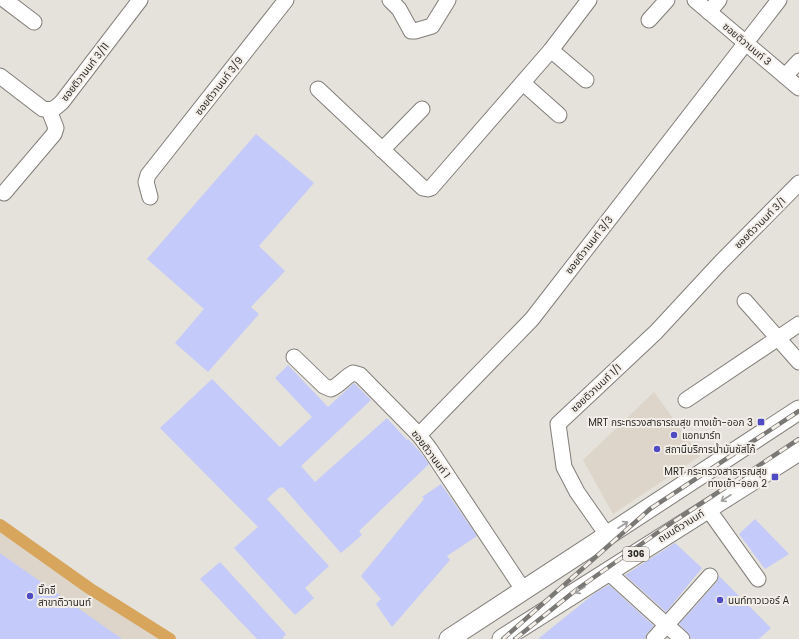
<svg xmlns="http://www.w3.org/2000/svg" width="799" height="639" viewBox="0 0 799 639" font-family="Poppins,'Noto Sans Thai',sans-serif">
  <style>
    .built { fill: #ddd5c9 }
    .lines { fill: none; stroke-linecap: round; stroke-linejoin: round }
    .canal { stroke: #d8a55c; stroke-width: 12 }
    .building { fill: #c4caf9 }
    .minor-casing { stroke: #827e79; stroke-width: 17 }
    .major-casing { stroke: #827e79; stroke-width: 21 }
    .minor { stroke: #fff; stroke-width: 15 }
    .major { stroke: #fff; stroke-width: 19 }
    .rail-casing { stroke: #7b7975; stroke-width: 4.5 }
    .rail { stroke: #f3eee8; stroke-width: 3; stroke-dasharray: 9; stroke-linecap: butt }
    .oneway { stroke: #a09f9e }
    .poi-dot { fill: #4f4bc2; stroke: #f3eee8; stroke-width: 1.5 }
    .labels { text-anchor: middle; dominant-baseline: central; stroke-width: 4; stroke-linejoin: round; paint-order: stroke }
    .shield { fill: #f3eee8; stroke: #676561; stroke-width: 1 }
    .shield-label { font-size: 9px; font-weight: bold; fill: #2b2a27 }
    .street-label { font-size: 10px; fill: #2b2a27; stroke: #f3eee8 }
    .poi-label { font-size: 10px; fill: #2b2a27; stroke: #f3eee8; text-anchor: start }
  </style>
  <rect width="100%" height="100%" fill="#e5e1db"/>
  <g class="built">
    <polygon points="654,392 700,456 613,514 583,460"/>
    <polygon points="0,521 162,639 0,639"/>
  </g>
  <g class="lines">
    <polyline class="canal" points="0,525 89,588 170,639"/>
  </g>
  <g class="building">
    <polygon points="256,134 314,183 259,246 285,271 251,307 259,314 208,372 175,343 204,309 147,259"/>
    <polygon points="288,365 328,407 354,383 371,400 301,466 315,482 387,418 407,440 408,439 421,453 429,464 359,531 362,535 341,553 283,487 281,488 280,487 267,499 329,566 305,588 314,598 295,615 234,548 258,527 160,428 212,379 280,447 312,417 275,378"/>
    <polygon points="441,484 477,536 447,556 450,560 392,627 376,604 381,599 361,576 424,499 422,497"/>
    <polygon points="755,519 789,554 765,569 739,534"/>
    <polygon points="675,543 702,568 666,612 625,575"/>
    <polygon points="0,553 122,639 0,639"/>
    <polygon points="220,562 286,634 282,639 257,639 200,579"/>
    <polygon points="719,576 771,628 759,639 691,639 688,633 679,624 717,582"/>
    <polygon points="609,585 654,626 647,633 645,639 538,639 595,593"/>
  </g>
  <g class="lines">
    <g class="minor-casing">
      <g id="minor">
        <polyline points="5,0 34,22"/>
        <polyline points="390,0 399,9 410,29 411,31 415,31 432,26 448,0"/>
        <polyline points="695,0 799,88"/>
        <polyline points="709,12 719,0"/>
        <polyline points="649,20 667,0"/>
        <polyline points="551,50 586,80"/>
        <path d="M0,76L43,109C53,111 55,108 62,102L140,0"/>
        <polyline points="785,76 799,61"/>
        <polyline points="523,83 559,115"/>
        <polyline points="318,89 423,188 428,189 431,188 551,50 589,0"/>
        <polyline points="382,150 422,109"/>
        <polyline points="4,193 54,134 56,128 49,110"/>
        <polyline points="150,197 146,182 148,175 286,0"/>
        <polyline points="745,301 799,362"/>
        <path d="M294,357L324,386L331,389C340,385 345,377 353,373L360,375L419,435L429,448L524,591"/>
        <polyline points="686,400 799,324"/>
        <polyline points="419,435 532,319 779,0"/>
        <polyline points="708,509 758,579"/>
        <polyline points="607,535 577,492 564,467 558,424 656,332 720,263 799,183"/>
        <polyline points="608,572 682,639"/>
        <polyline points="654,639 710,576"/>
      </g>
    </g>
    <g class="major-casing">
      <g id="major">
        <polyline points="449,639 799,410"/>
        <polyline points="502,639 799,451"/>
      </g>
    </g>
    <use href="#minor" class="minor"/>
    <use href="#major" class="major"/>
    <g class="rail-casing">
      <g id="rail">
        <polyline points="503,639 650,509 799,411"/>
        <polyline points="515,639 576,590 664,528 799,439"/>
      </g>
    </g>
    <use href="#rail" class="rail"/>
  </g>
  <defs><path id="oneway-shaft" d="M-6 0H5M1.5-3L5.5 0L1.5 3" fill="none" stroke-width="1.6" stroke-linecap="round" stroke-linejoin="round"/></defs>
  <g class="oneway">
    <use href="#oneway-shaft" transform="translate(726 498) rotate(147)"/>
    <use href="#oneway-shaft" transform="translate(623 525) rotate(-33)"/>
    <use href="#oneway-shaft" transform="translate(580 590) rotate(148)"/>
  </g>
  <g class="poi-dot">
    <rect x="757" y="418" width="8" height="8" rx="2"/>
    <circle cx="674" cy="435" r="4"/>
    <circle cx="657" cy="449" r="4"/>
    <rect x="771" y="473" width="8" height="8" rx="2"/>
    <circle cx="30" cy="596" r="4"/>
    <circle cx="720" cy="600" r="4"/>
  </g>
  <g class="labels">
    <rect class="shield" x="623" y="547" width="26" height="14" rx="3"/>
    <g class="shield-label">
      <text x="636" y="554">306</text>
    </g>
    <g class="street-label">
      <text transform="translate(747 44) rotate(40)">ซอยติวานนท์ 3</text>
      <text transform="translate(85 72) rotate(-52)">ซอยติวานนท์ 3/11</text>
      <text transform="translate(219 86) rotate(-52)">ซอยติวานนท์ 3/9</text>
      <text transform="translate(760 223) rotate(-45)">ซอยติวานนท์ 3/1</text>
      <text transform="translate(589 245) rotate(-52)">ซอยติวานนท์ 3/3</text>
      <text transform="translate(596 388) rotate(-43)">ซอยติวานนท์ 1/1</text>
      <text transform="translate(431 454) rotate(53)">ซอยติวานนท์ 1</text>
      <text transform="translate(681 526) rotate(-32)">ถนนติวานนท์</text>
    </g>
    <g class="poi-label">
      <text x="753" y="422" text-anchor="end">MRT กระทรวงสาธารณสุข ทางเข้า-ออก 3</text>
      <text x="682" y="435">แอทมาร์ท</text>
      <text x="665" y="449">สถานีบริการน้ำมันซัสโก้</text>
      <text x="767" y="471" text-anchor="end">MRT กระทรวงสาธารณสุข<tspan x="767" dy="12">ทางเข้า-ออก 2</tspan></text>
      <text x="38" y="590">บิ๊กซี<tspan x="38" dy="12">สาขาติวานนท์</tspan></text>
      <text x="728" y="600">นนท์ทาวเวอร์ A</text>
    </g>
  </g>
</svg>
